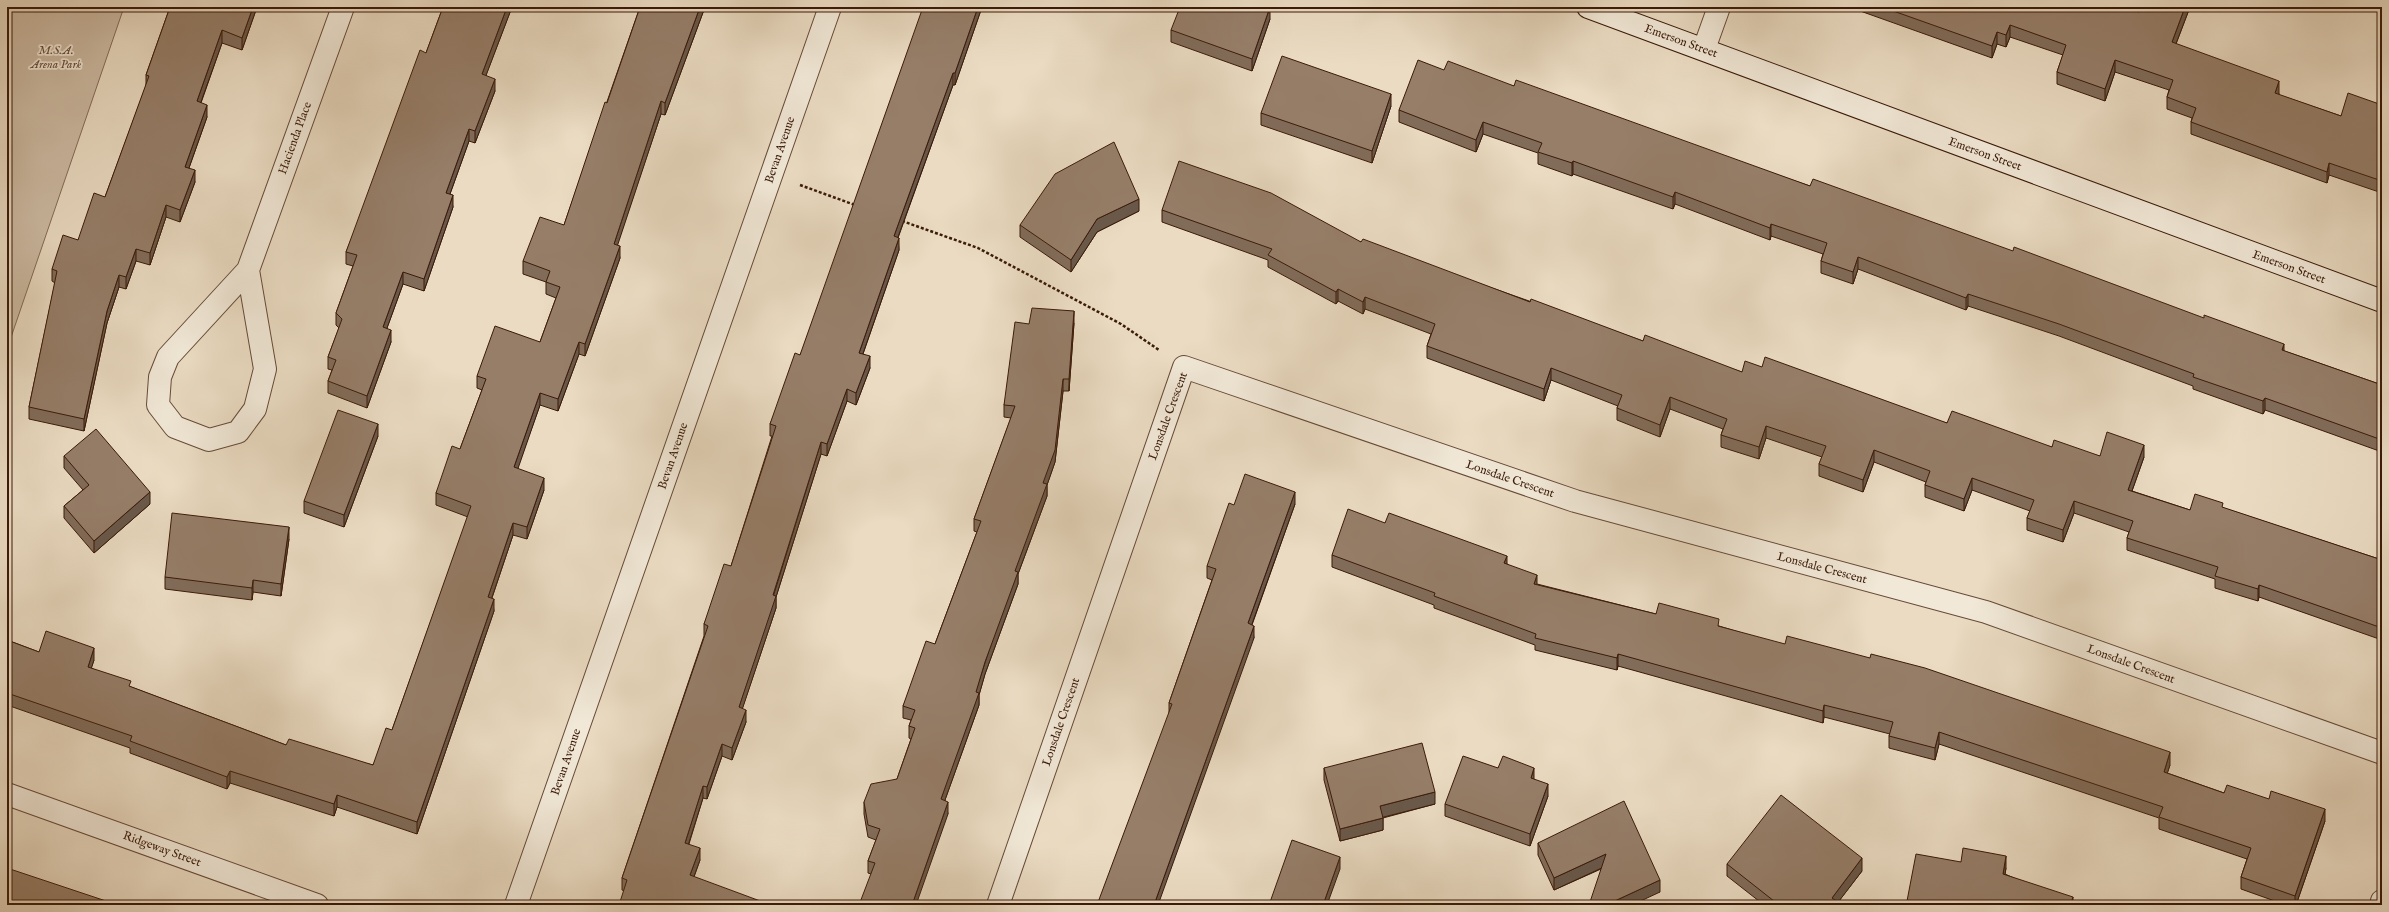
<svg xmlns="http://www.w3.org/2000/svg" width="2389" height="912" viewBox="0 0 2389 912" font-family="'IM FELL English',serif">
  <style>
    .green { fill: #ccbaa3; stroke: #846a56 }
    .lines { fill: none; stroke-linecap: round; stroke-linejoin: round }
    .minor-casing { stroke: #674a37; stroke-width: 24 }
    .tertiary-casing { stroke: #674a37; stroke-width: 24 }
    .secondary-casing { stroke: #3b1a09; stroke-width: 24 }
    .path { stroke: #3b1a09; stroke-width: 2.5; stroke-dasharray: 3 2; stroke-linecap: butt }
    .minor { stroke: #f1e8d7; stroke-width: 22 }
    .tertiary { stroke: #f1e8d7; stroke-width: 22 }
    .secondary { stroke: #f1e8d7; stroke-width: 22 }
    .wall { fill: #816c5a; stroke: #3b1a09 }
    .shaded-wall { fill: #69584a; stroke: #3b1a09 }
    .building { fill: #967e69; stroke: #3b1a09 }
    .labels { text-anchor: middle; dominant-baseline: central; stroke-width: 3.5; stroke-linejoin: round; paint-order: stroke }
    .street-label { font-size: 12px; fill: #3b1a09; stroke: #f1e8d7 }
    .park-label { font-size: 12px; font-style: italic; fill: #664a37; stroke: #f1e8d7 }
  </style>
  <rect width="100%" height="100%" fill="#eadbc2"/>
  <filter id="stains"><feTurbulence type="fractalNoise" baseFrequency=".005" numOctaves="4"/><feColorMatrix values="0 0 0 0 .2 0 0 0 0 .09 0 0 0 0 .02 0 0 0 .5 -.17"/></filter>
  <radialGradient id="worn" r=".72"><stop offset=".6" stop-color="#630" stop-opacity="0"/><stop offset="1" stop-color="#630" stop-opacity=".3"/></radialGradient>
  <polygon class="green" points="7,7 124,7 7,349"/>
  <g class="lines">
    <g class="minor-casing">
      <g id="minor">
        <polyline points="1704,49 1719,7"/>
        <polyline points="248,270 265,369 255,409 238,432 209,440 175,427 158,405 160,377 168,357 248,270 343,7"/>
        <polyline points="7,794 317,905"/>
        <polyline points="998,905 1184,367 1575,501 1986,612 2382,753"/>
        <polyline points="2381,905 2382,901"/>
      </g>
    </g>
    <g class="tertiary-casing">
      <polyline id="tertiary" points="516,905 830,7"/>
    </g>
    <g class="secondary-casing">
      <polyline id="secondary" points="1588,7 2382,301"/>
    </g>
    <g class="path">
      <polyline points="800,185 855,205"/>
      <polyline points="902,221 978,248 1121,324 1159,350"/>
    </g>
    <use href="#minor" class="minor"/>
    <use href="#tertiary" class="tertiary"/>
    <use href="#secondary" class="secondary"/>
  </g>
  <g class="wall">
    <polygon points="170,7 257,7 242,50 222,43 201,103 207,117 189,168 195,182 180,222 166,217 150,265 136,261 126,289 119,287 107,323 84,431 29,419 29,407 55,283 52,281 52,269 78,240 105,197 146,86 146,75"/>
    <polygon points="443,7 512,7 486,75 495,91 475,143 469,141 450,194 453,207 424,291 403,284 387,328 391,342 367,408 328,393 328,381 332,370 328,369 328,357 339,328 336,325 336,313 353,266 346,264 346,252 426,53"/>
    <polygon points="640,7 705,7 665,115 661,114 617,245 620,258 585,356 579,354 558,411 540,405 517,469 544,490 527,539 513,535 492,598 494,611 417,834 337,807 334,816 230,783 227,789 130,753 130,748 7,705 7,640 39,652 94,660 91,668 131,687 286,745 373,765 392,730 468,517 436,505 436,493 460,449 482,390 477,388 477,376 540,342 556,298 546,294 546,282 523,274 523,261 564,225"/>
    <polygon points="982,7 955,85 953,85 898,238 899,250 863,354 870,368 856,405 847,401 827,456 821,454 776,597 776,608 742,709 746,722 732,760 722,756 707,799 703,798 689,844 700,860 694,877 624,891 622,890 622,878 704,636 704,624 731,566 772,436 770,436 770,424 800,355"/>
    <polygon points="1849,7 2125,7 2139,12 2190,7 2176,44 2279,93 2279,95 2341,116 2382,105 2382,193 2329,175 2327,183 2191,134 2191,122 2192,118 2167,109 2167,97 2169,90 2115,72 2105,101 2057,84 2057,72 2063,55 2010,37 2006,47 1997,44 1992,58"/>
    <polygon points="1270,19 1252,71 1171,42 1171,30"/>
    <polygon points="1444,70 1514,86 1810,186 2382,385 2382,452 2265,410 2263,414 2193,389 2193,386 2059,336 1968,306 1966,310 1858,269 1853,284 1821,273 1821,261 1823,254 1771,236 1770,240 1675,204 1673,209 1573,174 1572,176 1538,164 1538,153 1483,134 1476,152 1399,122 1399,110"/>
    <polygon points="1391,106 1372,163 1261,125 1261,113"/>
    <polygon points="1162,210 1361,242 1643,341 1742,372 1947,423 2052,447 2100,456 2144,457 2132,491 2190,510 2223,508 2382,560 2382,640 2259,597 2258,601 2215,588 2215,579 2127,550 2127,538 2129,532 2074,513 2063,542 2027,530 2027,518 2030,511 1972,490 1964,511 1925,497 1925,485 1926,482 1874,462 1863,492 1819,476 1819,464 1822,457 1766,438 1759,459 1721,447 1721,435 1723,429 1670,409 1660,437 1617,420 1617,408 1618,406 1551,380 1544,401 1427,358 1427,346 1431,334 1365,309 1363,314 1338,301 1336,304 1268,267 1268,260 1162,222"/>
    <polygon points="1139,211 1097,232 1071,272 1020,237 1020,225"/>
    <polygon points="1074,323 1069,391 1063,391 1055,462 1047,485 1047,496 1018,574 1018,584 985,674 979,695 979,705 945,800 948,814 871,874 868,873 868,861 876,840 868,837 864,814 864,802 897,779 911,739 909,738 909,726 911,720 903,718 903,706 935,644 977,532 974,531 974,519 1011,418 1004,417 1004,405 1029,324"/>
    <polygon points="378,436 344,527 304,513 304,501"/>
    <polygon points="64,456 150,504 94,553 64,518 64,506 83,490 64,468"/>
    <polygon points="1295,504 1252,625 1254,638 1169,713 1169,703 1212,580 1207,578 1207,566"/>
    <polygon points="1385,523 1507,564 1537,584 1656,614 1719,626 2170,765 2167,773 2224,793 2325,821 2296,905 2286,905 2241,889 2241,877 2247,859 2159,829 2159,818 1939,744 1935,760 1889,748 1889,736 1890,734 1824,717 1823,723 1618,666 1617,670 1535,650 1535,645 1434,608 1434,605 1332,567 1332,555"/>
    <polygon points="289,539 281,596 253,592 252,600 165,589 165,577"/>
    <polygon points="1324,768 1435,804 1383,818 1383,830 1340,841 1324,780"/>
    <polygon points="1498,768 1534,779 1548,796 1530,846 1445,816 1445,804"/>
    <polygon points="1538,843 1660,892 1601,869 1554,890 1538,855"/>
    <polygon points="1961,862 2006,868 2005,874 2073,905 1907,905 1907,901"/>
    <polygon points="1727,864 1862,871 1838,902 1842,905 1764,905 1727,876"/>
  </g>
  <g class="shaded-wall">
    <polygon points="253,7 257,7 242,50 242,38"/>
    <polygon points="507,7 512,7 482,86 482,74"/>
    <polygon points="700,7 705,7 665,115 665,103"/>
    <polygon points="978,7 982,7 955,85 955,73"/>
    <polygon points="1270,7 1270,19 1252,71 1252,59"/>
    <polygon points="2185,7 2190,7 2172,54 2172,42"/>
    <polygon points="2010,25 2010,37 2006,47 2006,35"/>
    <polygon points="222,30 222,43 197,113 197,101"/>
    <polygon points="1997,32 1997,44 1992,58 1992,46"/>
    <polygon points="2115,60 2115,72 2105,101 2105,89"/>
    <polygon points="953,73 953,85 894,248 894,236"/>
    <polygon points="495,79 495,91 475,143 475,131"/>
    <polygon points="2279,81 2279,93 2275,105 2275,93"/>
    <polygon points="1391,94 1391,106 1372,163 1372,151"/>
    <polygon points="661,101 661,114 614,256 614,244"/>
    <polygon points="207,105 207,117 185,179 185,167"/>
    <polygon points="1483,122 1483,134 1476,152 1476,140"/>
    <polygon points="469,129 469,141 446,205 446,193"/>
    <polygon points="1573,161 1573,174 1572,176 1572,163"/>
    <polygon points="2329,163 2329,175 2327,183 2327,172"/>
    <polygon points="195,170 195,182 180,222 180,210"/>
    <polygon points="1675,192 1675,204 1673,209 1673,197"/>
    <polygon points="453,195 453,207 424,291 424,279"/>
    <polygon points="1139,199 1139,211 1097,232 1071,272 1071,260 1097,219"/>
    <polygon points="166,205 166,217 150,265 150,253"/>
    <polygon points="1771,224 1771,236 1770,240 1770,228"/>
    <polygon points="899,238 899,250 859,365 859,353"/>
    <polygon points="620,246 620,258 585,356 585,344"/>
    <polygon points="136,249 136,261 126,289 126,277"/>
    <polygon points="1858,257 1858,269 1853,284 1853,272"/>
    <polygon points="403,272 403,284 383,339 383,327"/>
    <polygon points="119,275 119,287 107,323 84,431 84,419 107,311"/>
    <polygon points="1338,289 1338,301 1336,304 1336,292"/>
    <polygon points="1968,294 1968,306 1966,310 1966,298"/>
    <polygon points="1365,297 1365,309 1363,314 1363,302"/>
    <polygon points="1074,311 1074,323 1069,391 1069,379"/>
    <polygon points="391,330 391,342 367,408 367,396"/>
    <polygon points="579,342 579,354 558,411 558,399"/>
    <polygon points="2284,344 2284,356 2282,350"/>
    <polygon points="870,356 870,368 856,405 856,393"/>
    <polygon points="1551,368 1551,380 1544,401 1544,389"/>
    <polygon points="1063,379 1063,391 1055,462 1047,485 1047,496 1018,574 1018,584 985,674 979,695 979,705 941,811 941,799 1043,483"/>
    <polygon points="847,389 847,401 827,456 827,444"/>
    <polygon points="540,393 540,405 514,480 514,467"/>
    <polygon points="1670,397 1670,409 1660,437 1660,425"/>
    <polygon points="2265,398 2265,410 2263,414 2263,401"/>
    <polygon points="378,424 378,436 344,527 344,515"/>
    <polygon points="1766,426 1766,438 1759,459 1759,447"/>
    <polygon points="821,442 821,454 776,597 776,608 739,719 739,707"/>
    <polygon points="2144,445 2144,457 2128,502 2128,490"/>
    <polygon points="1874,450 1874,462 1863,492 1863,480"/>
    <polygon points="544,478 544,490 527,539 527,527"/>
    <polygon points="1972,478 1972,490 1964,511 1964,499"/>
    <polygon points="150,492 150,504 94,553 94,541"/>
    <polygon points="1295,492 1295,504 1248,635 1248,623"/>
    <polygon points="2074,501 2074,513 2063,542 2063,530"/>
    <polygon points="513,523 513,535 488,609 488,597"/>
    <polygon points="289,527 289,539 281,596 281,584"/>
    <polygon points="1507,556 1507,568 1504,563"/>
    <polygon points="1537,575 1537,587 1534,584"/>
    <polygon points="253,580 253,592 252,600 252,588"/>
    <polygon points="2259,585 2259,597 2258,601 2258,589"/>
    <polygon points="494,599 494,611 417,834 417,822"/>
    <polygon points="1254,626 1254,638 1158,905 1154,905"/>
    <polygon points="94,648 94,660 88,679 88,667"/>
    <polygon points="1618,654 1618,666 1617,670 1617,658"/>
    <polygon points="1824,705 1824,717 1823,723 1823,711"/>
    <polygon points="746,710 746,722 732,760 732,748"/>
    <polygon points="1939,732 1939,744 1935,760 1935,748"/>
    <polygon points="722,744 722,756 707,799 707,787"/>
    <polygon points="2170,752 2170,765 2164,784 2164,772"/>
    <polygon points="1534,768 1534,780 1531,778"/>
    <polygon points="230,771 230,783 227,789 227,777"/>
    <polygon points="1548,784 1548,796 1530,846 1530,834"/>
    <polygon points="703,786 703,798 685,855 685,843"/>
    <polygon points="1435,792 1435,804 1380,818 1380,806"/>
    <polygon points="337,795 337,807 334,816 334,804"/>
    <polygon points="948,802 948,814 916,905 912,905"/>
    <polygon points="2325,809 2325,821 2296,905 2295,905 2295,896"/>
    <polygon points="1383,818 1383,830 1340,841 1340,829"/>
    <polygon points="700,848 700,860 690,887 690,875"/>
    <polygon points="1606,854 1606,866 1554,890 1554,878"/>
    <polygon points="2006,856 2006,868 2003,886 2003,874"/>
    <polygon points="1340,857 1340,869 1327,905 1323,905"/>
    <polygon points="1862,858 1862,871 1836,905 1832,898"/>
    <polygon points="1660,880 1660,892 1632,905 1606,905"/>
    <polygon points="2073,897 2073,905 2070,905"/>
  </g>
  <g class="building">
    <polygon points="170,7 253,7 242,38 222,30 197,101 207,105 185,167 195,170 180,210 166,205 150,253 136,249 126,277 119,275 107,311 84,419 29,407 57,271 52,269 63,235 78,240 94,193 105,197 149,76 146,75"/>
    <polygon points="443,7 507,7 482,74 495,79 475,131 469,129 446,193 453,195 424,279 403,272 383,327 391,330 367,396 328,381 336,360 328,357 342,319 336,313 357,255 346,252 420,50 426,53"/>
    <polygon points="640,7 700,7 665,103 661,101 614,244 620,246 585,344 579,342 558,399 540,393 514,467 544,478 527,527 513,523 488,597 494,599 417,822 337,795 334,804 230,771 227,777 130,741 132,736 7,693 7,640 39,652 46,631 94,648 88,667 131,681 129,686 286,745 289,739 373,765 386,728 392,730 471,506 436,493 452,446 460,449 486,379 477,376 495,326 540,342 560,287 546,282 550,271 523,261 540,217 564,225 605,102 607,103"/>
    <polygon points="923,7 978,7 955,73 953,73 894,236 899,238 859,353 870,356 856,393 847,389 827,444 821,442 773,595 776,596 739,707 746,710 732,748 722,744 707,787 703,786 685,843 700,848 690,875 771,905 619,905 627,880 622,878 708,626 704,624 724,564 731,566 776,426 770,424 795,353 800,355"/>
    <polygon points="1180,7 1270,7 1252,59 1171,30"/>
    <polygon points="1882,7 2125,7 2139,12 2141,7 2185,7 2172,42 2279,81 2275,93 2341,116 2348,93 2382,105 2382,181 2329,163 2327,172 2191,122 2196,108 2167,97 2173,80 2115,60 2105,89 2057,72 2066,45 2010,25 2006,35 1997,32 1992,46"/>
    <polygon points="1282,56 1391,94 1372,151 1261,113"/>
    <polygon points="1418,60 1444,70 1448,61 1514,86 1516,80 1810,186 1813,179 2013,251 2014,247 2204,318 2204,315 2284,344 2282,350 2382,385 2382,440 2265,398 2263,401 2193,377 2194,374 2059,324 1968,294 1966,298 1858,257 1853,272 1821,261 1827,243 1771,224 1770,228 1675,192 1673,197 1573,161 1572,163 1538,152 1542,143 1483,122 1476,140 1399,110"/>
    <polygon points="1114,142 1139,199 1097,219 1071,260 1020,225 1055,174"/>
    <polygon points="1179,161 1271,193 1361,242 1363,239 1530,302 1531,299 1643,341 1645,335 1742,372 1745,361 1762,367 1765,357 1947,423 1952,411 2052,447 2054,440 2100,456 2107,432 2144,445 2128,490 2190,510 2195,494 2223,503 2222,507 2382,560 2382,628 2259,585 2258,589 2215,576 2218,567 2127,538 2133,521 2074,501 2063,530 2027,518 2034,500 1972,478 1964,499 1925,485 1930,471 1874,450 1863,480 1819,464 1826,446 1766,426 1759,447 1721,435 1727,419 1670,397 1660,425 1617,408 1622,395 1551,368 1544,389 1427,346 1435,324 1365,297 1363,302 1338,289 1336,292 1268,255 1272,249 1162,210"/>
    <polygon points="1032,308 1074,311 1069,379 1063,379 1055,450 1043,483 1047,484 1015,571 1018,572 985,662 976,692 979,693 941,799 948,802 912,905 859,905 875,863 868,861 880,829 868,825 864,802 871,784 897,779 915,728 909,726 915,710 903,706 926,641 935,644 981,521 974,519 1015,406 1004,405 1015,322 1029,324"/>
    <polygon points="338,410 378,424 344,515 304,501"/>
    <polygon points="96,429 150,492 94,541 64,506 89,485 64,456"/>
    <polygon points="1245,474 1295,492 1248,623 1254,626 1154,905 1097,905 1172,704 1169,703 1216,569 1207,566 1229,503 1234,505"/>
    <polygon points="1348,509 1385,523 1389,513 1507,556 1504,563 1537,575 1534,584 1656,614 1659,603 1719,619 1718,626 1785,644 1787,636 1870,658 1871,654 1925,668 2170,752 2164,772 2224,793 2227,785 2269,799 2271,791 2325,809 2295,896 2241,877 2251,848 2159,817 2163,807 1939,732 1935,748 1889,736 1893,722 1824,705 1823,711 1618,654 1617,658 1535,638 1536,634 1434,596 1435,593 1332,555"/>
    <polygon points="172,513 289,527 281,584 253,580 252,588 165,577"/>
    <polygon points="1422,743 1435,792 1380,806 1383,818 1340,829 1324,768"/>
    <polygon points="1463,756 1498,768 1503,756 1534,768 1531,778 1548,784 1530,834 1445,804"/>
    <polygon points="1781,795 1862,858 1832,898 1842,905 1779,905 1727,864"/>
    <polygon points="1624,801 1660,880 1606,905 1589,905 1606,854 1554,878 1538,843"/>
    <polygon points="1292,840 1340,857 1323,905 1269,905"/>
    <polygon points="1963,848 2006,856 2003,874 2073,897 2070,905 1933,905 1907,901 1916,854 1961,862"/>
    <polygon points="7,868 118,905 7,905"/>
  </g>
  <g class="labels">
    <g class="street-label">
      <text transform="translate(1681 41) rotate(20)">Emerson Street</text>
      <text transform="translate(295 138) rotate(-70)">Hacienda Place</text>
      <text transform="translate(780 150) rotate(-71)">Bevan Avenue</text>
      <text transform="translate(1985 154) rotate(20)">Emerson Street</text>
      <text transform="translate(2289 267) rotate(20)">Emerson Street</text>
      <text transform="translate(1168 416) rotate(-70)">Lonsdale Crescent</text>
      <text transform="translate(673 456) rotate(-71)">Bevan Avenue</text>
      <text transform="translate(1510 479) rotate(19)">Lonsdale Crescent</text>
      <text transform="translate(1822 568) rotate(15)">Lonsdale Crescent</text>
      <text transform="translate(2131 664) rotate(20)">Lonsdale Crescent</text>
      <text transform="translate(1061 722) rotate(-71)">Lonsdale Crescent</text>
      <text transform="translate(566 762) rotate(-71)">Bevan Avenue</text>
      <text transform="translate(162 849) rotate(20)">Ridgeway Street</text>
    </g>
    <g class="park-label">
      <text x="56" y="50">M.S.A.<tspan x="56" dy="14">Arena Park</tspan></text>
    </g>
  </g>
  <rect width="2389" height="912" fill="none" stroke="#eadbc2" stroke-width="24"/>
  <rect x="8" y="8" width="2373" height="896" fill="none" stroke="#3b1a09" stroke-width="2"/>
  <rect x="12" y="12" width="2365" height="888" fill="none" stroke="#3b1a09"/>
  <rect width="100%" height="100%" filter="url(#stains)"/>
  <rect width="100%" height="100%" fill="url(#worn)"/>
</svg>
